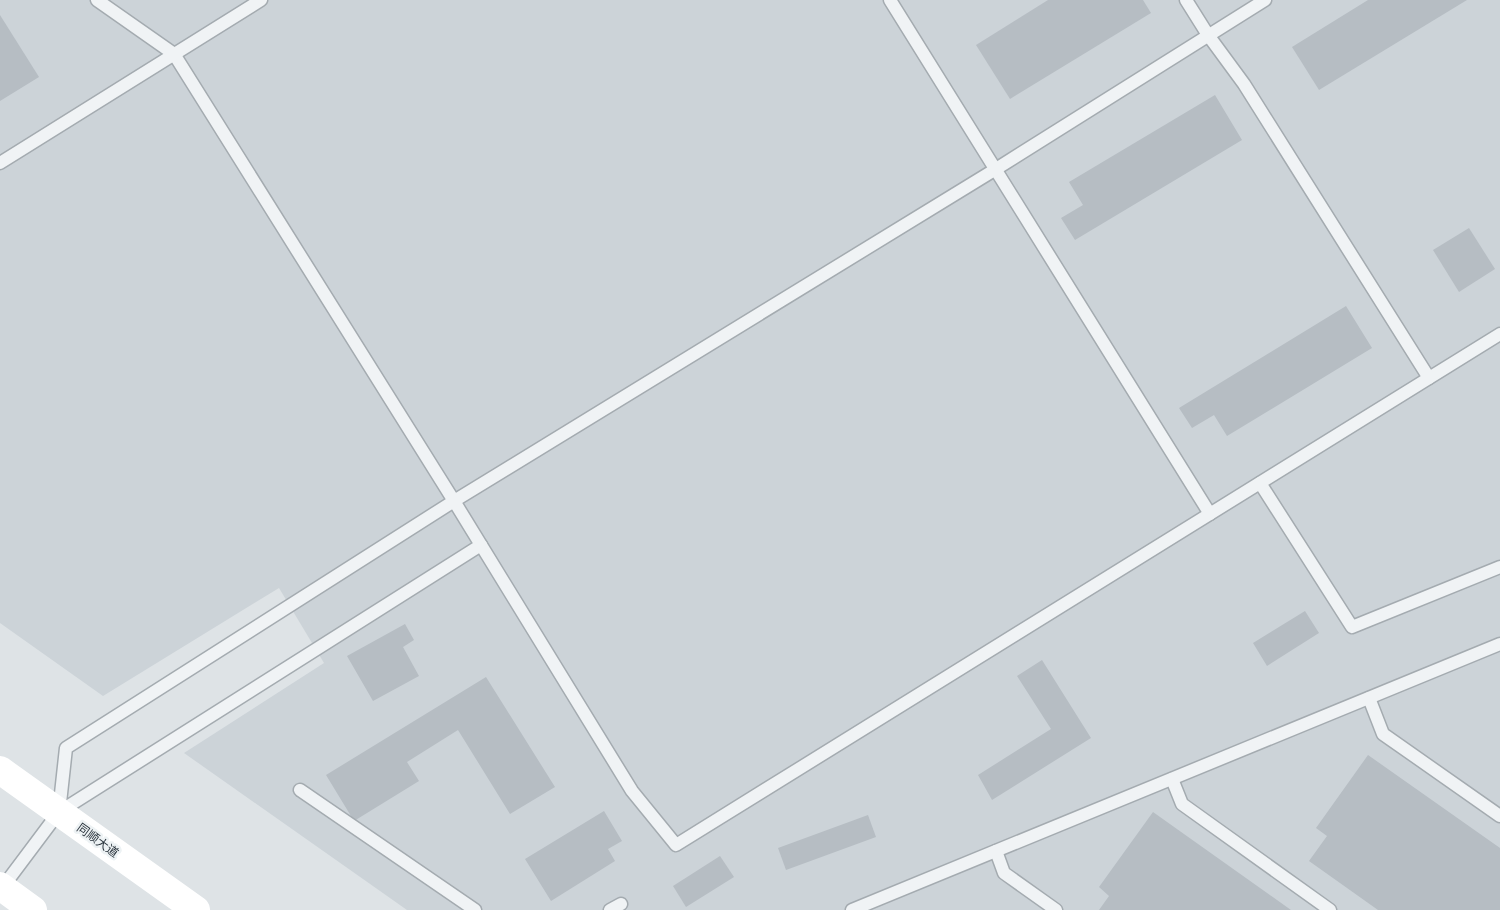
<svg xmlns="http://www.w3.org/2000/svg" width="1500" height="910" viewBox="0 0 1500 910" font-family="Poppins,'Noto Sans SC',sans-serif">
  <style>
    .built { fill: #ccd3d8 }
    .building { fill: #b6bdc3 }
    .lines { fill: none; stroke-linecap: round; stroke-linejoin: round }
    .lane-casing { stroke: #a4abb0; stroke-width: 15 }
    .lane { stroke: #f0f3f5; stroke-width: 12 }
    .secondary { stroke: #fff; stroke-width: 28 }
    .labels { text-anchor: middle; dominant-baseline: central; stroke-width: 5; stroke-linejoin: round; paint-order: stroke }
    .street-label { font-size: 12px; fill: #29333c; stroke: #edf2f4 }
  </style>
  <rect width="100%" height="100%" fill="#dee3e6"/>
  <polygon class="built" points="0,0 1500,0 1500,910 407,910 184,753 324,663 279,588 103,696 0,623"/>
  <g class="building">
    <polygon points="1048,0 1143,0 1151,13 1010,99 976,45"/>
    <polygon points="1368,0 1467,0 1319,90 1292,47"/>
    <polygon points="0,15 39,77 0,101"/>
    <polygon points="1215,95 1242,140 1075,240 1061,218 1083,205 1069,182"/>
    <polygon points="1469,228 1495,269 1459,292 1433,250"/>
    <polygon points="1346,306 1372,348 1227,436 1214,415 1192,428 1179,408"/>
    <polygon points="1305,611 1319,633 1267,666 1253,643"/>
    <polygon points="405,624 414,640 403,647 419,676 373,701 347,656"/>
    <polygon points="1042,660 1091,738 992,800 978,775 1051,729 1017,676"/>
    <polygon points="486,677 555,787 510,814 458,730 407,762 419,781 354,821 326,775"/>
    <polygon points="1368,755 1500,848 1500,910 1378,910 1309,861 1327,836 1316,828"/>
    <polygon points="604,811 622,841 608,849 615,861 551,901 525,859"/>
    <polygon points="1153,812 1291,910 1099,910 1109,896 1099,887"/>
    <polygon points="868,815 876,837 786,870 778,848"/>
    <polygon points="720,856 734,877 686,907 673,886"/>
  </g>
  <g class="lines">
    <g class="lane-casing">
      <g id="lane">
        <polyline points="97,0 174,54 454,501 632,791 676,845 1500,334"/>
        <polyline points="890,0 1210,514"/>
        <polyline points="1186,0 1208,35 1244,84 1429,378"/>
        <polyline points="0,163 261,0"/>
        <polyline points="1260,483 1352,627 1500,567"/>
        <polyline points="1369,698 1383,734 1500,816"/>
        <polyline points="1172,779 1182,804 1330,910"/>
        <polyline points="300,790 475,910"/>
        <polyline points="59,812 66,748 454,501 996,169 1265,0"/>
        <polyline points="996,851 1004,873 1056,910"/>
        <polyline points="2,888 59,812 481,545"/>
        <polyline points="610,910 621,904"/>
        <polyline points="852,910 1500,644"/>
      </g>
    </g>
    <use href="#lane" class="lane"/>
    <g class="secondary">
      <polyline points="0,770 196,910"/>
      <polyline points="0,886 33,910"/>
    </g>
  </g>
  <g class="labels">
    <g class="street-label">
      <text transform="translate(98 840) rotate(36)">同顺大道</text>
    </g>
  </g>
</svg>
